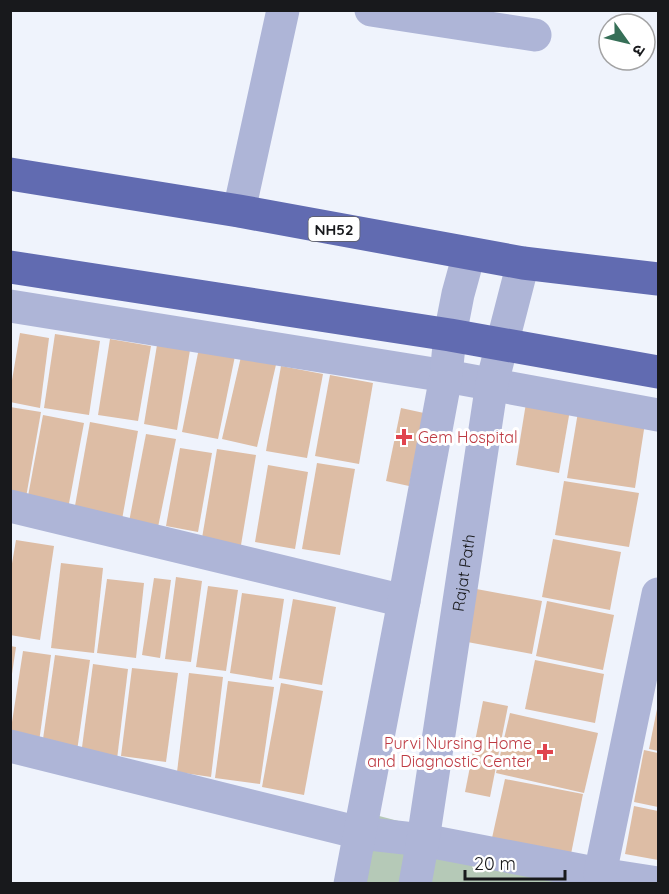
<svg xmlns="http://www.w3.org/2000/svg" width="669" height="894" viewBox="0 0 669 894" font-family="Quicksand,'Noto Sans Devanagari',sans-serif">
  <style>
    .green { fill: #b5c9b7 }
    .building { fill: #ddbda5 }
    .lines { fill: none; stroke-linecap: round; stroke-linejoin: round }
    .minor { stroke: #aeb5d7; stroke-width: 33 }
    .highway { stroke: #616bb1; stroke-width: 33 }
    .health-dot { fill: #e0444e; stroke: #fff; stroke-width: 2 }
    .labels { text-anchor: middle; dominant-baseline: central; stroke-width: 6; stroke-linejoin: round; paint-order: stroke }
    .shield { fill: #fff; stroke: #5d5e60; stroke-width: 1.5 }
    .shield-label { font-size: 15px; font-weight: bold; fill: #18191c }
    .health-label { font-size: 16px; fill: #be3a42; stroke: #fff; text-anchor: start }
    .street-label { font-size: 16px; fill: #18191c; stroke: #fff }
  </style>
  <rect width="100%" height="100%" fill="#eff3fc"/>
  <polygon class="green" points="364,812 600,874 658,884 350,884"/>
  <g class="building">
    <polygon points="20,333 49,338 40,408 10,402 10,392"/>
    <polygon points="55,334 100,341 89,415 44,408"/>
    <polygon points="110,339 151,346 138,421 98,415"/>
    <polygon points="157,345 190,350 177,430 144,424"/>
    <polygon points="199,348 235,356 218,439 182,432"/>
    <polygon points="243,348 278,356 257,447 222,439"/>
    <polygon points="281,366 323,374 307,458 266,451"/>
    <polygon points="330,375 373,383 359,464 315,456"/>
    <polygon points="526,403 570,410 559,473 516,465"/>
    <polygon points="10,407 41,412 25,503 10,501"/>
    <polygon points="401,408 424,413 409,486 386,481"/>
    <polygon points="578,412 645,423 635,488 567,478"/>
    <polygon points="43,415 84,423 67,514 26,507"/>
    <polygon points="90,422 138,431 121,525 73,517"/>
    <polygon points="146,434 176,439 157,532 128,527"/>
    <polygon points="180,448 212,453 198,532 166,526"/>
    <polygon points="217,449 256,455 240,551 201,544"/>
    <polygon points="317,463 355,469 340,555 302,549"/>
    <polygon points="268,465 308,472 295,549 255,542"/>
    <polygon points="564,481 639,493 629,547 555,535"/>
    <polygon points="553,539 621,552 610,610 542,597"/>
    <polygon points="16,540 54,546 40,640 10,635 10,575"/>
    <polygon points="61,563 103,568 94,653 51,648"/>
    <polygon points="176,577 202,581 191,662 165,659"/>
    <polygon points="154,578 171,580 160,658 142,655"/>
    <polygon points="107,579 144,583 136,658 97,653"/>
    <polygon points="208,586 238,590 226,671 196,667"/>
    <polygon points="471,588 542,601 532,654 462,641"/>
    <polygon points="242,593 284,599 272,680 230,673"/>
    <polygon points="293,599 336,607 322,685 279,678"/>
    <polygon points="547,601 614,615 603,670 536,656"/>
    <polygon points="10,646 16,647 12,674 10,674"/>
    <polygon points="23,651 51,655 39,742 10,735"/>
    <polygon points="55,655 90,660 76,758 41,753"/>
    <polygon points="535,660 604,674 595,723 525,709"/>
    <polygon points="93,664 128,669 117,759 81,755"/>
    <polygon points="132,668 178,673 166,762 121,756"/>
    <polygon points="189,673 223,677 211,777 177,772"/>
    <polygon points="228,681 274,687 260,784 215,778"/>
    <polygon points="281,683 323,691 304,795 262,787"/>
    <polygon points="483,701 508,706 490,797 465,792"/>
    <polygon points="657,709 658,709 658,751 649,749"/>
    <polygon points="510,713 598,733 584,793 496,773"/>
    <polygon points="644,750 658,753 658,807 634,802"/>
    <polygon points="505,779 583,794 571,854 492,838"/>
    <polygon points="634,806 658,811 658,860 625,854"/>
  </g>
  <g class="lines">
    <g class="minor">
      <polyline points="371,10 535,35"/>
      <polyline points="239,211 283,10"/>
      <polyline points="10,306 446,376 658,415"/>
      <polyline points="10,506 404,601"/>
      <polyline points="10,746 360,833 423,840 600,874 658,883"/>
      <polyline points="600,874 658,594"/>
      <polyline points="350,884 404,601 446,376 450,335 458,294 469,254"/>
      <path id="s1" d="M415,884L423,840L492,383L523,263"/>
    </g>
    <g class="highway">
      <polyline points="10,174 239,211 523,263 658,279"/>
      <polyline points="10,267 450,335 658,372"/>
    </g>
  </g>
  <g class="health-dot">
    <path d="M401 428h6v6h6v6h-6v6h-6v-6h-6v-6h6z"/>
    <path d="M542 743h6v6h6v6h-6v6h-6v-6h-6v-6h6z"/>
  </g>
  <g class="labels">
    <rect class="shield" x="308.5" y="217" width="51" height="24" rx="4.5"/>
    <g class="shield-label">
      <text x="334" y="229">NH52</text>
    </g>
    <g class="health-label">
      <text x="418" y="437">Gem Hospital</text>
      <text x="532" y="743" text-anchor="end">Purvi Nursing Home<tspan x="532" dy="18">and Diagnostic Center</tspan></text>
    </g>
    <g class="street-label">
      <text stroke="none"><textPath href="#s1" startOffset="315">Rajat Path</textPath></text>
    </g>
  </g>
  <rect width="669" height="894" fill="none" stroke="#18191c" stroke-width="24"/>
  <g transform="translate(627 42) rotate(124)"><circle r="28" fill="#ffffff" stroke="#a3a3a4" stroke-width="1.5"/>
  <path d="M0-4.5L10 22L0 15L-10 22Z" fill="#366f57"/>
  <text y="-9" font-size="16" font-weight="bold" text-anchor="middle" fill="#18191c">उ</text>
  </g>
  <path d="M465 870v9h100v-9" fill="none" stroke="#18191c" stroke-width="3"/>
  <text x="474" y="870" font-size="18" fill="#18191c" stroke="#ffffff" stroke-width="4.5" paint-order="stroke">20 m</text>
</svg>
